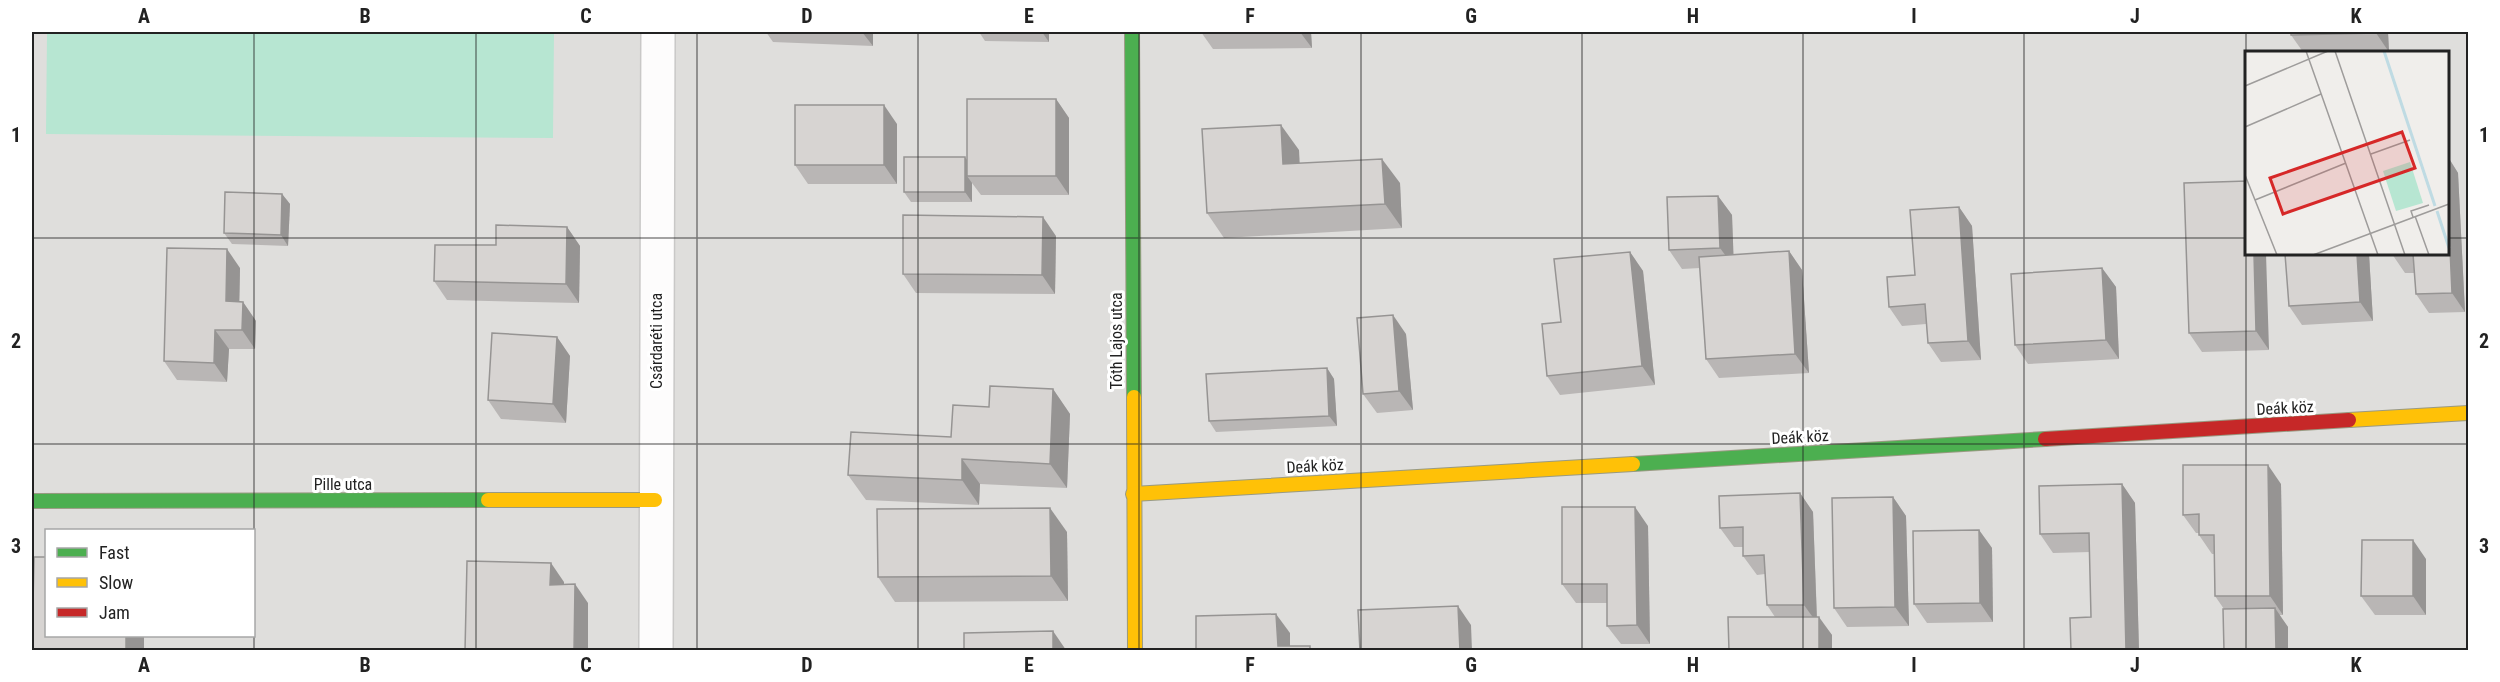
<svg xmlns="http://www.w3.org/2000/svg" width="2500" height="682" viewBox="0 0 2500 682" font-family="'Roboto Condensed',sans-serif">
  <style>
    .residential { fill: #dfdedc; fill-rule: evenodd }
    .pitch { fill: #b7e6d2 }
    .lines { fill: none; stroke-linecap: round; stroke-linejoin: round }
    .street-casing { stroke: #c9c8c7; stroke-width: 36 }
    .fast-casing { stroke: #999a82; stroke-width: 16 }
    .slow-casing { stroke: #999a82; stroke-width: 16 }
    .jam-casing { stroke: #999a82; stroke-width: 16 }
    .street { stroke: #fdfcfc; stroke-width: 33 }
    .fast { stroke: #4caf50; stroke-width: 14 }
    .slow { stroke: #ffc107; stroke-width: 14 }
    .jam { stroke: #c62828; stroke-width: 14 }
    .wall { fill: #b9b6b5 }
    .shaded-wall { fill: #969493 }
    .building { fill: #d7d4d2; stroke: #969493; stroke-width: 1.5 }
    .grid { fill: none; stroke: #222; stroke-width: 1.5; stroke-opacity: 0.55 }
    .labels { text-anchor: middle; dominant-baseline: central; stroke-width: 6; stroke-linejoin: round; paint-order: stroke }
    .street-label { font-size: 16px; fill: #222; stroke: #fff }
    .inset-river { fill: none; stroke: #bfdbe3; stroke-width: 3 }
    .inset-road { fill: none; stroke: #9e9c9b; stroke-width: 1.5 }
    .view { fill: #d62828; fill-opacity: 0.15; stroke: #d62828; stroke-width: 3 }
    .inset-edge { fill: none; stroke: #222; stroke-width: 3 }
    .neatline { fill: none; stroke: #222; stroke-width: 2 }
    .grid-label { font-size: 20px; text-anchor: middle; font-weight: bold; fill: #222 }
  </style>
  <rect width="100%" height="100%" fill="#f0eeeb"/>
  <path class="residential" d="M32,32H2468V650H32ZM2246,52H2448V254H2246ZM46,530H254V636H46Z"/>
  <polygon class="pitch" points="47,32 554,32 553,138 46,134"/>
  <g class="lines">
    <g class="street-casing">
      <polyline id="street" points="656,650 658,32"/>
    </g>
    <g class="fast-casing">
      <g id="fast">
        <polyline points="1132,32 1134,397"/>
        <polyline points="1633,464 2045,439"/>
        <polyline points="32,501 488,500"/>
      </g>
    </g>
    <g class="slow-casing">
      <g id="slow">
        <polyline points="1134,397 1135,650"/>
        <polyline points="2349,420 2468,413"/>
        <polyline points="1133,494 1633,464"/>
        <polyline points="488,500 655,500"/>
      </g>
    </g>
    <g class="jam-casing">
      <polyline id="jam" points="2045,439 2349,420"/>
    </g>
    <use href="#street" class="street"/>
    <use href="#fast" class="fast"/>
    <use href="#slow" class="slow"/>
    <use href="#jam" class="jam"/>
  </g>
  <g class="wall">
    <polygon points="766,32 873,32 873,46 773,42"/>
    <polygon points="979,32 1049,32 1049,42 985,41"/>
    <polygon points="1201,32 1311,32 1312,48 1213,49"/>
    <polygon points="2388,32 2389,52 2303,52 2291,35"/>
    <polygon points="1056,99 1069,118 1069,195 981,195 972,183 972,202 911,202 904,192 967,161"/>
    <polygon points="897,124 897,184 808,184 795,165"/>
    <polygon points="1299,150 1299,163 1400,183 1402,228 1224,238 1207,213"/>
    <polygon points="2448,157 2458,173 2465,312 2429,313 2416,294 2414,273 2405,273 2392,254 2448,254"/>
    <polygon points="2184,183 2269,350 2202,352 2189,333"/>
    <polygon points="282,194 290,204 288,246 232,244 224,233"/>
    <polygon points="1718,196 1732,215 1733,255 1789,251 1802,270 1809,373 1719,378 1706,359 1700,268 1682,269 1669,250"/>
    <polygon points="1959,207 1972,226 1981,360 1941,362 1928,343 1926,324 1902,326 1889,307 1915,275"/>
    <polygon points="567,227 580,246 579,303 447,300 434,281 496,245"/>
    <polygon points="1056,236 1055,294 916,293 903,274"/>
    <polygon points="1630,252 1643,271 1655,385 1560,395 1547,376 1561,322"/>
    <polygon points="2369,254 2373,321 2302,325 2289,306"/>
    <polygon points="240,268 239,302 243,302 256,321 255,349 229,349 227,382 177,380 164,361"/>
    <polygon points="2102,268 2116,287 2119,359 2028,364 2015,345"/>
    <polygon points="1406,334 1413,410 1377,413 1363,394"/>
    <polygon points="557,337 570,356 566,423 501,419 488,400"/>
    <polygon points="1327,368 1334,379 1337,426 1216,432 1209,421"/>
    <polygon points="1053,389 1070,414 1067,488 980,484 979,505 866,500 848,475 951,437 989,407"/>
    <polygon points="2122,484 2135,503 2139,651 2091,617 2090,552 2053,553 2040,534"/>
    <polygon points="2281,484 2283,615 2279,615 2288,627 2288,651 2224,651 2224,609 2215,596 2214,554 2212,554 2199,535 2199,533 2196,533 2183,515"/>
    <polygon points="1800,493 1813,512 1817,617 1832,635 1832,651 1729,651 1775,617 1767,605 1765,574 1757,575 1743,556 1743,547 1734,547 1720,528"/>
    <polygon points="1893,497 1906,516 1909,626 1847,627 1834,608"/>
    <polygon points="1648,526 1650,644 1621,644 1607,626 1607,603 1576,603 1562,584"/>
    <polygon points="1979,530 1992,548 1993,622 1927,623 1914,604"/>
    <polygon points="1067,532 1068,601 895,602 878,577"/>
    <polygon points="2426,559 2426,615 2375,615 2361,596"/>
  </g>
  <g class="shaded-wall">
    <polygon points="32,32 34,35 32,115"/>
    <polygon points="862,32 873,32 873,46"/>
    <polygon points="1042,32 1049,32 1049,42"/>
    <polygon points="1300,32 1311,32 1312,48"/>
    <polygon points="2376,32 2388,32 2389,52 2376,33"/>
    <polygon points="1056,99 1069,118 1069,195 1056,176"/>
    <polygon points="884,105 897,124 897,184 884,165"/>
    <polygon points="1281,125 1299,150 1301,188 1283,164"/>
    <polygon points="965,157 972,167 967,176 972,183 972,202 965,192"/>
    <polygon points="2448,157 2458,173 2465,312 2452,293 2448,204"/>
    <polygon points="1382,159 1400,183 1402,228 1385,204"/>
    <polygon points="282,194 290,204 288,246 281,235"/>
    <polygon points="1718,196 1732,215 1734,267 1720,248"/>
    <polygon points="1959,207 1972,226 1981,360 1968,341"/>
    <polygon points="1043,217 1056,236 1055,294 1042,275"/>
    <polygon points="567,227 580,246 579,303 566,284"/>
    <polygon points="227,249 240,268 239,320 226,301"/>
    <polygon points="1789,251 1802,270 1809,373 1795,354"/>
    <polygon points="1630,252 1643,271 1655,385 1642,366"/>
    <polygon points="2254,254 2266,254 2269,350 2256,331"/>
    <polygon points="2357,254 2369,254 2373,321 2360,302"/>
    <polygon points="2102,268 2116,287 2119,359 2106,340"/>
    <polygon points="243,302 256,321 255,349 242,330"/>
    <polygon points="1393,315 1406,334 1413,410 1399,391"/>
    <polygon points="215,330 229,349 227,382 214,363"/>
    <polygon points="557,337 570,356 566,423 553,404"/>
    <polygon points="1327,368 1334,379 1337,426 1329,416"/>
    <polygon points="1053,389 1070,414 1067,488 1050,464"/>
    <polygon points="962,459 980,484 979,505 962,480"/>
    <polygon points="2268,465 2281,484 2283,615 2270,596"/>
    <polygon points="2122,484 2135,503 2139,651 2126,651"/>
    <polygon points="1800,493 1813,512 1817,623 1804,605"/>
    <polygon points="1893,497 1906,516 1909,626 1895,607"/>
    <polygon points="1635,507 1648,526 1650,644 1637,625"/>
    <polygon points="1050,508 1067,532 1068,601 1051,576"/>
    <polygon points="1979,530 1992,548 1993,622 1980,603"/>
    <polygon points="2413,540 2426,559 2426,615 2413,596"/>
    <polygon points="551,563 564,582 564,603 550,585"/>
    <polygon points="575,584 588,603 588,651 574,651"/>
    <polygon points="1458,606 1471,625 1472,651 1460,651"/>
    <polygon points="2275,608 2288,627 2288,651 2276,651"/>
    <polygon points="1276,614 1290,633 1290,651 1278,646"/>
    <polygon points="1819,617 1832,635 1832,651 1819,651"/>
    <polygon points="1053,631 1066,650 1066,651 1053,651"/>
    <rect x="126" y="636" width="18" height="15"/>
  </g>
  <g class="building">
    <polygon points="2291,32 2376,32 2376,33 2291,35"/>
    <rect x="967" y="99" width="89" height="77"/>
    <rect x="795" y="105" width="89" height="60"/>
    <polygon points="1281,125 1283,164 1382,159 1385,204 1207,213 1202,129"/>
    <rect x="904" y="157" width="61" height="35"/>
    <polygon points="2247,181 2247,254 2254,254 2256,331 2189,333 2184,183"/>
    <polygon points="225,192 282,194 281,235 224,233"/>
    <polygon points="1718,196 1720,248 1669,250 1667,197"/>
    <polygon points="2448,204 2452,293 2416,294 2413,254 2448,254"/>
    <polygon points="1959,207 1968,341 1928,343 1925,304 1889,307 1887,277 1915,275 1910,210"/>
    <polygon points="903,215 1043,217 1042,275 903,274"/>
    <polygon points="496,225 567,227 566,284 434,281 435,245 496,245"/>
    <polygon points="167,248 227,249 226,301 243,302 242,330 215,330 214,363 164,361"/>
    <polygon points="1789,251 1795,354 1706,359 1699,257"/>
    <polygon points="1630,252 1642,366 1547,376 1542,324 1561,322 1554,259"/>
    <polygon points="2285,254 2357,254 2360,302 2289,306"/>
    <polygon points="2102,268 2106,340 2015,345 2011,274"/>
    <polygon points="1393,315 1399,391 1363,394 1357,318"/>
    <polygon points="492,333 557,337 553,404 488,400"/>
    <polygon points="1327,368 1329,416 1209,421 1206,374"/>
    <polygon points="990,386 1053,389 1050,464 962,459 962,480 848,475 851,432 951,437 953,405 989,407"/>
    <polygon points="2183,465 2268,465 2270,596 2215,596 2214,535 2199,535 2199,514 2183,515"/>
    <polygon points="2122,484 2126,651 2071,651 2070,618 2091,617 2089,533 2040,534 2039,486"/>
    <polygon points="1800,493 1804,605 1767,605 1764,555 1743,556 1743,527 1720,528 1719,496"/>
    <polygon points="1893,497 1895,607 1834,608 1832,498"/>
    <polygon points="1562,507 1635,507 1637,625 1607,626 1607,584 1562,584"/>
    <polygon points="1050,508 1051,576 878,577 877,509"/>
    <polygon points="1979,530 1980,603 1914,604 1913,531"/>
    <polygon points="2362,540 2413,540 2413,596 2361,596"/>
    <polygon points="34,557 46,557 46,636 126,636 126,651 32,651"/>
    <polygon points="467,561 551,563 550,585 575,584 574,651 465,651"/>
    <polygon points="1458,606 1460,651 1360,651 1358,610"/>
    <polygon points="2275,608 2276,651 2224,651 2223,609"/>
    <polygon points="1276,614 1278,646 1310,646 1310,651 1196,651 1196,616"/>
    <polygon points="1728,617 1819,617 1819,651 1729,651"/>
    <polygon points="1053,631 1053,651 964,651 964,633"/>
  </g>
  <path class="grid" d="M254,32V650M476,32V650M697,32V650M918,32V650M1139,32V650M1361,32V650M1582,32V650M1803,32V650M2024,32V650M2246,32V650M32,238H2246M2448,238H2468M32,444H2468"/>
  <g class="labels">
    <g class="street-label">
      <text transform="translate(656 341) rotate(-90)">Csárdaréti utca</text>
      <text transform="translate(1116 341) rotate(-90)">Tóth Lajos utca</text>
      <text transform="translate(2285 408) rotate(-3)">Deák köz</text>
      <text transform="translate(1800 437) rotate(-3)">Deák köz</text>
      <text transform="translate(1315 466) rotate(-3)">Deák köz</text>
      <text x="343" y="484">Pille utca</text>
    </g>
  </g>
  <g transform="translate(2245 51)">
    <rect width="204" height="204" fill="#f0eeeb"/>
    <path d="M165,111L178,152L151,160L138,120Z" fill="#b7e6d2"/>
    <path class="inset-river" d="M139,0L190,155M192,160L204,197"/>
    <path class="inset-road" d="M61,0L133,204M90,0L160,204M0,35L83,0M0,76L76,43M126,103L165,89M0,124L32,204M10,149L101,112M170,165L184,204M168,166L166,160L184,154M68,204L204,153"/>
    <path class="view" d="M157,81L170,117L38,163L25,127Z"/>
    <rect width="204" height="204" class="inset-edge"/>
  </g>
  <rect width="2500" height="682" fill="none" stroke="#ffffff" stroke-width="66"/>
  <rect x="45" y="529" width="210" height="108" fill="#ffffff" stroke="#a7a7a7" stroke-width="1.5"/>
  <rect x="57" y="548" width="30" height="9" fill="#4caf50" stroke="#a7a7a7" stroke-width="1.5"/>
  <text x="99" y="559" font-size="18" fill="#222222">Fast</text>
  <rect x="57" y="578" width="30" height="9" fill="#ffc107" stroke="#a7a7a7" stroke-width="1.5"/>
  <text x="99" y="589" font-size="18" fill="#222222">Slow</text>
  <rect x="57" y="608" width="30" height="9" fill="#c62828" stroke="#a7a7a7" stroke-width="1.5"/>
  <text x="99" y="619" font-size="18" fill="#222222">Jam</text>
  <rect x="33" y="33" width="2434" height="616" class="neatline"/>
  <g class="grid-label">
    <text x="144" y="23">A</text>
    <text x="365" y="23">B</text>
    <text x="586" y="23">C</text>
    <text x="807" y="23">D</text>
    <text x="1029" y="23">E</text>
    <text x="1250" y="23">F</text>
    <text x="1471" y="23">G</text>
    <text x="1693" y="23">H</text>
    <text x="1914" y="23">I</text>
    <text x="2135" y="23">J</text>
    <text x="2356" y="23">K</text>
    <text x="16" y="142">1</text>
    <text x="2484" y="142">1</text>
    <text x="16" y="348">2</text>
    <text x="2484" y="348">2</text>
    <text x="16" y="553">3</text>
    <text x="2484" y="553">3</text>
    <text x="144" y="672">A</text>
    <text x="365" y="672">B</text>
    <text x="586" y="672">C</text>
    <text x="807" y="672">D</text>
    <text x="1029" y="672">E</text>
    <text x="1250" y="672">F</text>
    <text x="1471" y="672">G</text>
    <text x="1693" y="672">H</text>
    <text x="1914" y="672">I</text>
    <text x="2135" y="672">J</text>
    <text x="2356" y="672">K</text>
  </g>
</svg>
